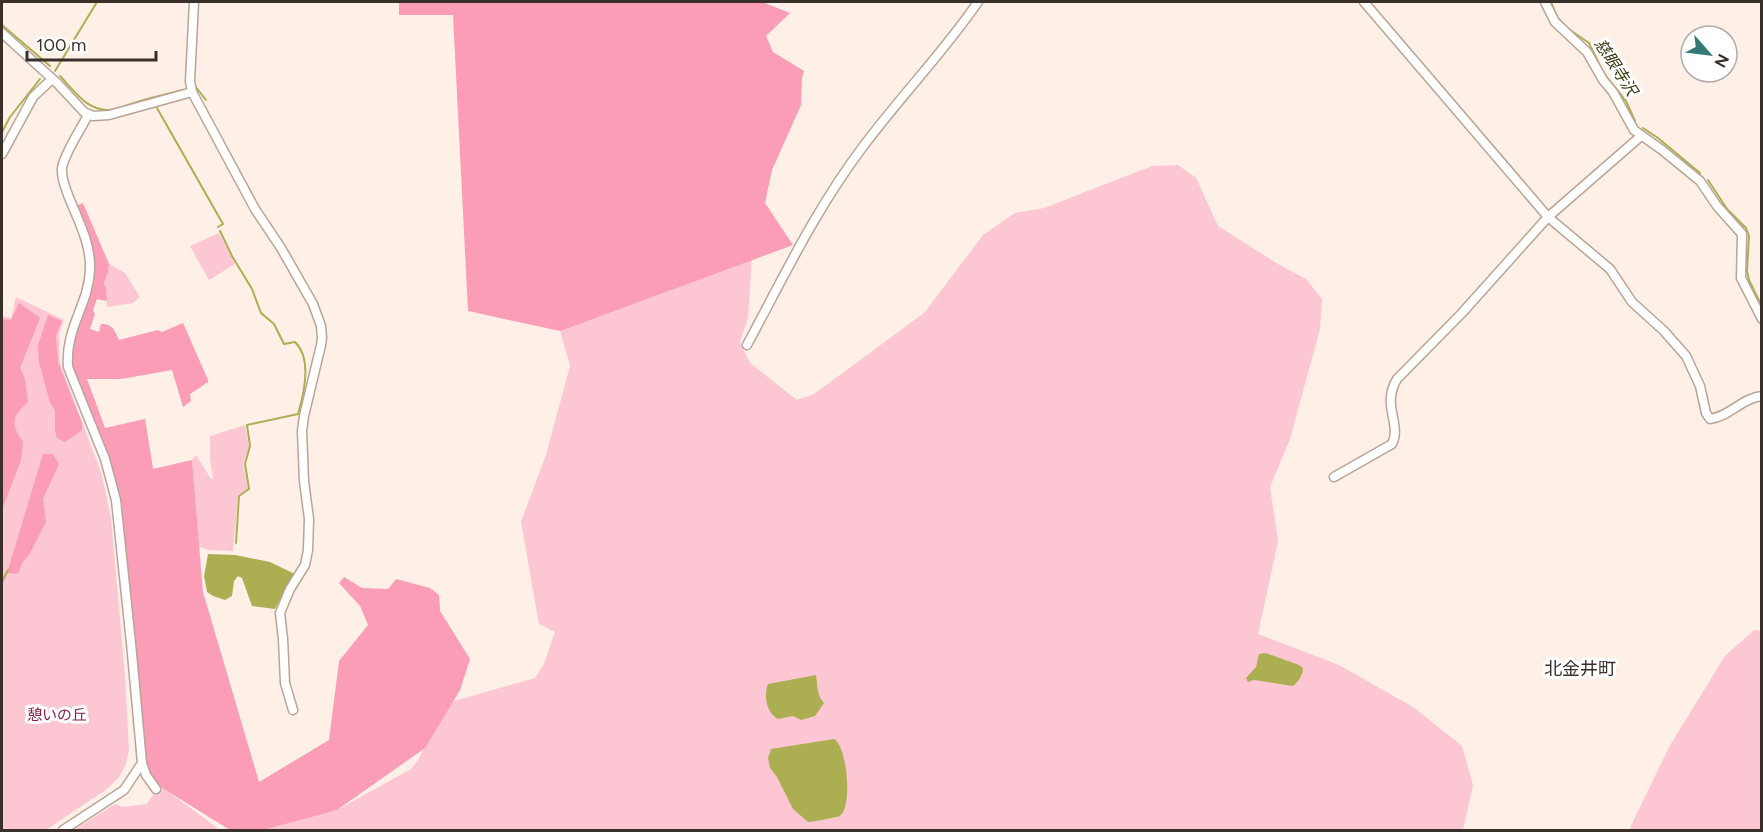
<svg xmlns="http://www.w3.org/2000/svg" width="1763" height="832" viewBox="0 0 1763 832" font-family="Figtree,'Noto Sans JP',sans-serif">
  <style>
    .green { fill: #fdc6d3 }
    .forest { fill: #fb9db6 }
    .water { fill: #acae52 }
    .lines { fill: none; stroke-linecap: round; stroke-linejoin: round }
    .stream { stroke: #acae52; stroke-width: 2 }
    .minor-casing { stroke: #b9a495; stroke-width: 11 }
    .minor { stroke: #fff; stroke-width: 8 }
    .labels { text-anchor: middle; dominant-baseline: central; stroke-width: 6; stroke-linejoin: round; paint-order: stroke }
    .park-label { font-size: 15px; fill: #8b1f48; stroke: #fff }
    .water-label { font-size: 16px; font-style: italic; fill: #393a12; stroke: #fff }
    .quarter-label { font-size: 18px; fill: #39302a; stroke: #fff }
  </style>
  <rect width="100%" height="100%" fill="#fff0e7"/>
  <g class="green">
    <polygon points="1178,165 1196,178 1218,226 1278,264 1306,279 1322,299 1320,329 1290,439 1270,487 1278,541 1258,634 1339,665 1413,707 1462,746 1473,785 1463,830 248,830 337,810 411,769 418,760 443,710 454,701 535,678 544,664 555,632 539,624 521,522 546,455 570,366 547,284 755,210 748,318 740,342 750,363 797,400 814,394 924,313 983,235 1015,213 1044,208 1152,166"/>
    <polygon points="219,233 235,264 209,280 190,246"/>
    <polygon points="109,264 125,273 140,297 133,303 107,307 106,289 104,283 108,273"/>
    <polygon points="16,297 64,320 59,334 60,363 102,475 111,518 125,676 129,749 126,764 119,777 107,789 46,830 2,830 2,316 11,318"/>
    <polygon points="245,425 249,448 243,464 248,489 238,495 233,551 209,550 199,547 192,460 196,455 211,479 213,479 210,459 210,436"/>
    <polygon points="1754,630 1762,631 1761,830 1629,830 1669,747 1725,656"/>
    <polygon points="153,780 220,830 74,830 115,804 123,807 147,804 154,793"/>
  </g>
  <g class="forest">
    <polygon points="399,2 762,2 790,13 766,36 773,52 804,71 802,78 801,105 772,170 765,203 793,245 560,331 468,311 453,15 399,15"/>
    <path d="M83,203L109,264L108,272L104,283L106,289L107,301L97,299L93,310L95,314L90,329L99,332L101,324C112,323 115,331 119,340L158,330L162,332L183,323L208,380V382L190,394L191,401L183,407L172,370L121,379H87L105,428L145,419L153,469L192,460L203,592L259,782L329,740L339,661L368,625L360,606L339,583L344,577L362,588L388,589L396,579L430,588L439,595L440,611L470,659L460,690L425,748L337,810L263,830H230L164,789L153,780L143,752L122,505L114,473L69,364L70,347L92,279L75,206Z"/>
    <path d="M19,303L40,318L20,368L25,379L28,402C13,415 9,423 23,441L21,460L2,510V319L11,320Z"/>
    <polygon points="48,315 62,321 56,336 58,362 82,423 82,430 65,442 57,438 55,431 55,410 50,403 39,362 38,345"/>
    <polygon points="43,454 53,454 59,464 43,499 46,522 29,555 22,563 18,574 7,573"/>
  </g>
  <g class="water">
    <polygon points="208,554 235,555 270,562 295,574 275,609 252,606 242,578 238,576 234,581 232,596 225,600 213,596 207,592 204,576"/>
    <path d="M1266,653L1299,665L1303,668C1303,675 1298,682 1293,686L1254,680L1248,682L1246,678L1256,667L1259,654Z"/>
    <path d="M816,675C818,686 816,694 824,703L815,716L801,720L793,716L778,719C767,713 763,696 768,684Z"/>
    <path d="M834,739C847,746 853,806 840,816C839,817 812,822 808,822L793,809L777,777L770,768L768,758L771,749Z"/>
  </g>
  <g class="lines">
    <g class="stream">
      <polyline points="1551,2 1557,17 1567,28 1589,43 1604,74 1626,101 1635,121"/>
      <polyline points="2,25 50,66"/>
      <polyline points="55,71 97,2"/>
      <path d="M60,76C75,92 90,115 115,109C127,106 140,100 152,98"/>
      <polyline points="195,86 206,100"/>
      <polyline points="151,98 183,90"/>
      <polyline points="157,108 223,224 218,227"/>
      <polyline points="1643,128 1658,138 1700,173"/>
      <polyline points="2,132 10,117 40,79"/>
      <polyline points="1708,180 1727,209 1746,228 1749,236 1747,271 1749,280 1762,307"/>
      <path d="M220,231L232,256L252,289L261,313L274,324L284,344L295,342C312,358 304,394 298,414L247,425L250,446L245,464L249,489L239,496L236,543"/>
      <polyline points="2,582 8,570"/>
    </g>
    <g class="minor-casing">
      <g id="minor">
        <polyline points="194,2 190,81 192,92 255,209 281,248 313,304 321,326 322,338 321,345 304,416 302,431 304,481 309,519 308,550 305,565 290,589 280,613 283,639 285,683 293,710"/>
        <path d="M1364,2L1548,217L1610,269L1632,302L1664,331L1686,356L1700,386L1706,413L1710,419C1729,417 1742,398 1762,396"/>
        <polyline points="1545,2 1555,22 1587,52 1603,80 1613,92 1634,130 1662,150 1700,181 1717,206 1742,234 1741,278 1762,319"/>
        <polyline points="2,33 57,83 84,112 93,116 109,115 192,92"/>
        <polyline points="2,154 33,97 52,79"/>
        <path d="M747,345C783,278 816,209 862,148C899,98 943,53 978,2"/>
        <path d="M1334,477L1392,444C1402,424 1381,405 1397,379L1462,313L1548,217L1641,136"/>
        <polyline points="142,763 146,775 156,789"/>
        <path d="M63,830L124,790L142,763L131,643L116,500L105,459L68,367C65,327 89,305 90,269C91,243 77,218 68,195C65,186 61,178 62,168C64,154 81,129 88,115"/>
      </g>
    </g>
    <use href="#minor" class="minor"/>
  </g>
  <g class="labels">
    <g class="park-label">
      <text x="57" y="715">憩いの丘</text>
    </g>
    <g class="water-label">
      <text transform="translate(1616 67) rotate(57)">慈眼寺沢</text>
    </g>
    <g class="quarter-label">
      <text x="1580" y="669">北金井町</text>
    </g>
  </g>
  <rect width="1763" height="832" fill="none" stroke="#39302a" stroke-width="6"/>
  <g transform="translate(1709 54) rotate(118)"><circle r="28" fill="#ffffff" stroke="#b0acaa" stroke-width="1.5"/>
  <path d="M0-4.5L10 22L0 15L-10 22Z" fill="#317a76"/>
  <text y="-9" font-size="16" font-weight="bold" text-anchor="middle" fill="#39302a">N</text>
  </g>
  <path d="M27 51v9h129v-9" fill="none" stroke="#39302a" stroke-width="3"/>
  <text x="36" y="51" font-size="18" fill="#39302a" stroke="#ffffff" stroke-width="4.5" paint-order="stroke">100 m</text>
</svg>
